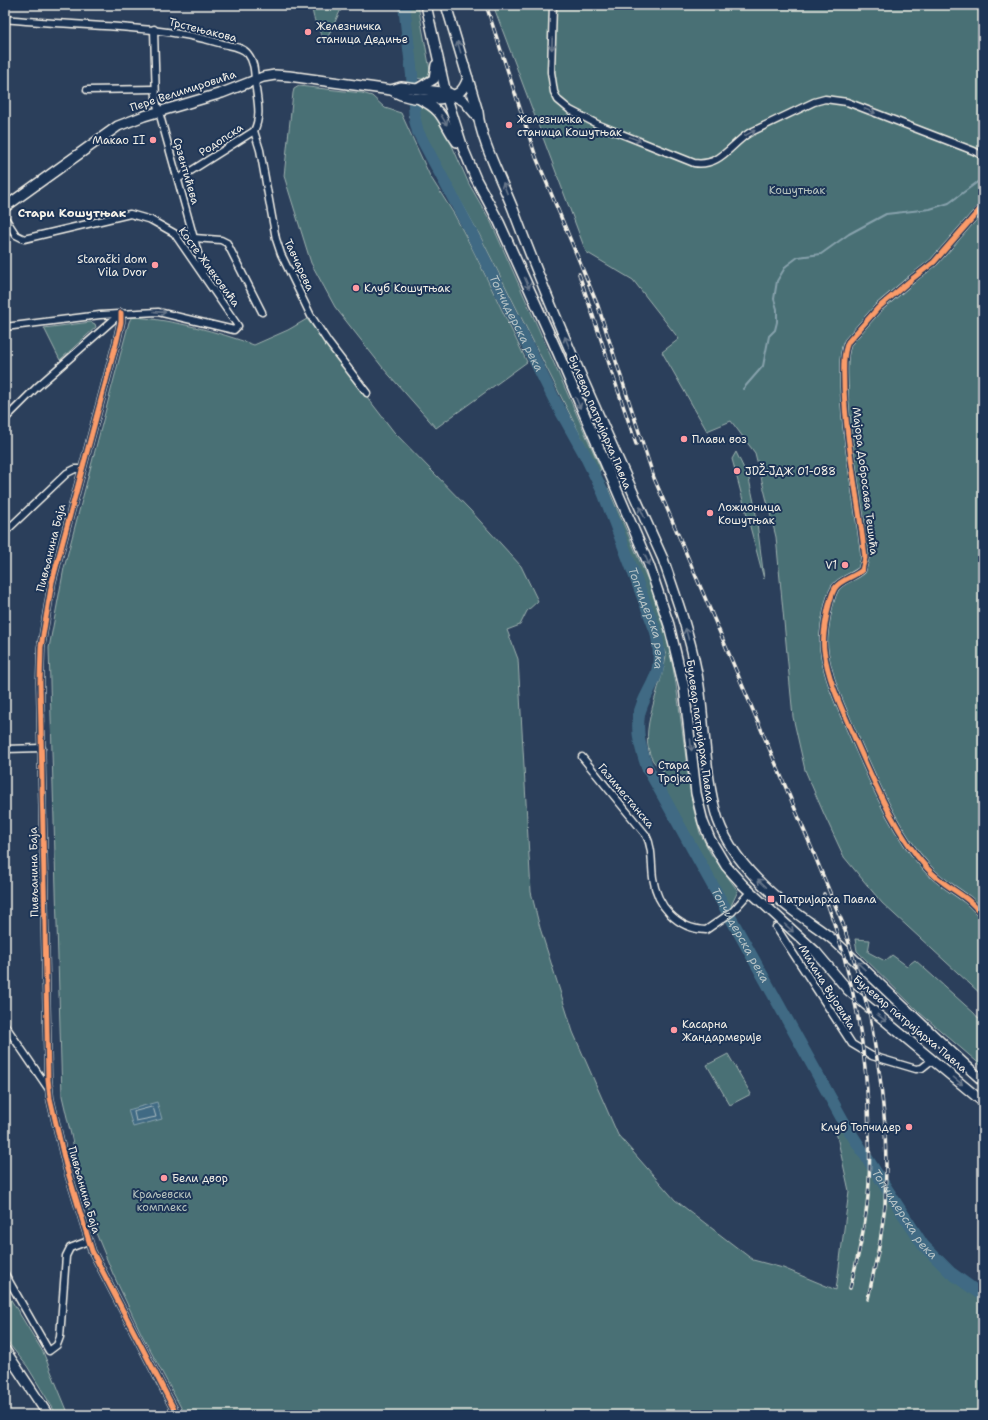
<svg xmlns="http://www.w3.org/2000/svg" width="988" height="1420" viewBox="0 0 988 1420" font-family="'Shantell Sans',sans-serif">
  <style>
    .green { fill: #487074; stroke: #9eb0ae }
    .water { fill: #3f6b84; stroke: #87a1ac }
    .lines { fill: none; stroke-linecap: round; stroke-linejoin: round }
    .shore { stroke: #acbbc0; stroke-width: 1 }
    .stream { stroke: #87a1ac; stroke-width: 2 }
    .river { stroke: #3f6b84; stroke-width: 12 }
    .street-casing { stroke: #f4f1e8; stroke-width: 9 }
    .secondary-casing { stroke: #f4f1e8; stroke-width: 12 }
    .street { stroke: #1d3557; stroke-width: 6 }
    .secondary { stroke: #1d3557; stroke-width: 9 }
    .rail-casing { stroke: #f4f1e8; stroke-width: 3.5 }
    .rail { stroke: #1d3557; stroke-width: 2; stroke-dasharray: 6; stroke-linecap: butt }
    .cycleway-casing { stroke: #1d3557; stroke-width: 8 }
    .cycleway { stroke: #fa9b69; stroke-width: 5 }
    .oneway { stroke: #68778a }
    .poi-dot { fill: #ff9aa2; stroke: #1d3557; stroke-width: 1.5 }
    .labels { text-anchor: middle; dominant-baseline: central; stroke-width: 4; stroke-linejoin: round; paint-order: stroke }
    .poi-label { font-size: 11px; fill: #f4f1e8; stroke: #1d3557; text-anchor: start }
    .street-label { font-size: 11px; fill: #f4f1e8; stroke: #1d3557 }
    .park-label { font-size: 11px; fill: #b8c4bf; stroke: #1d3557 }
    .neighbourhood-label { font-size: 12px; font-weight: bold; fill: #f4f1e8; stroke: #1d3557 }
    .water-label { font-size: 12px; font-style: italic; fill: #b5c2c5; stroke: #1d3557 }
  </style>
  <rect width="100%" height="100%" fill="#2b3f5b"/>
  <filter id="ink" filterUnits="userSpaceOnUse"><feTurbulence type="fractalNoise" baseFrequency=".025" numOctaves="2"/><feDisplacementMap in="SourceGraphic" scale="8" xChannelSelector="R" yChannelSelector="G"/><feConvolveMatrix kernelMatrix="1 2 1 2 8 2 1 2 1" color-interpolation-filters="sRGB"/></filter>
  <g filter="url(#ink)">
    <g class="green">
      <path d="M312,5H343L325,43C319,30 312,19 312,5Z"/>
      <polygon points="408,5 418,5 430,70 428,76 422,79 416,78"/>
      <polygon points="493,5 983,5 983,996 882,903 844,857 824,814 805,770 793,717 776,537 755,453 731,421 707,431 662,352 679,339 633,280 586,252"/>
      <polygon points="299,86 362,93 372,96 385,108 401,113 430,176 454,214 474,252 527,362 436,428 383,368 335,307 311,263 284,176 293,93 294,89"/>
      <polygon points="418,106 427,108 434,114 450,141 469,184 491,222 601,469 599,472 478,232 422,132"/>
      <path d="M136,317C176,321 216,331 254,345L288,330L307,319L394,432L470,510L521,566L538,601L527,611L520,625L507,630L518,659L531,892L540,928L573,1032L618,1135L675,1200L753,1260L783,1268L836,1290L849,1191L835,1127L845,1124L923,1245L950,1272L983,1296V1415H185L142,1335L113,1274L91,1221L62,1096L49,648L64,568L129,322L131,318Z"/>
      <polygon points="91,322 95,324 96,327 60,360 44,328"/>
      <polygon points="736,452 749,479 755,507 764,579 732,459"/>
      <path d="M608,488L651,587L668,642L676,684L692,803L700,833L711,854L738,891L729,910L657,777L664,772C661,769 656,765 653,761C636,732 663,686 666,655L605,490Z"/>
      <polygon points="855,939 870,940 868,952 885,961 892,955 907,966 915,960 974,1013 983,1024 983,1067 920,1013 857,951"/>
      <polygon points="728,1054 751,1094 730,1105 707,1065"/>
      <polygon points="5,1290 43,1352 69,1415 57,1415 27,1366 5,1339"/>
    </g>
    <polygon class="water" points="157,1102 162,1119 133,1127 128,1110"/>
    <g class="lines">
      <polygon class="shore" points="153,1107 156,1117 136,1121 134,1112"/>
      <g class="stream">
        <polyline points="409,116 417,128"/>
        <polyline points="743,389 763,366 769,336 775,330 777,322 777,309 774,299 777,281 786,266 798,257 821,254 849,234 886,214 930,209 949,203 983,178"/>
      </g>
      <path class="river" id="s1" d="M404,5L412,75L415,120L418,132L467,224L555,401L584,453L603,492L656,632C659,646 661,661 656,675C651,689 642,700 639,715C636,734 641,749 647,767L845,1124L923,1245L950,1272L983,1296"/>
      <g class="street-casing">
        <g id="street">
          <path d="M553,5L551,72L554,92L558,100L570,110L599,125L694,163C720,167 730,145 749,133L814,102L825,99L847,102L974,151L983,156"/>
          <path d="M5,19C78,27 152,23 223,44C231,46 243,47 248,54C256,64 254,78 256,89C258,104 261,117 254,131L178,179"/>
          <polyline points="154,29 156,101 203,271"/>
          <polyline points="87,90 155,89"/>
          <polyline points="254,131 260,150 276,239 281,254 311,316 328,342 367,393"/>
          <path d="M983,206L934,262L912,279L878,308L848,342C842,356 844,373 844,387C846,445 859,501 865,558L862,570C855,577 841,579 835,588C828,600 822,637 824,650C828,681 843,711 855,739C875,784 894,831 927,868C939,882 954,889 968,900C973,904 978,910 983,915"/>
          <polyline points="5,218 16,235 24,239 130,214 151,220 174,233 238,326 234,330 158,312 100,315 5,327"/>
          <polyline points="194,238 221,240 227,243 262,312"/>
          <polyline points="121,313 121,322 117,340 52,582 41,647 40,682 48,1079 50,1098 66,1166 92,1251 177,1415"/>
          <polyline points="5,419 37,387 121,313"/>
          <polyline points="5,532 67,473 75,469 82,469"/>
          <polyline points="5,749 42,748"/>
          <path d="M582,757L646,835C653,848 651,863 653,878C657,906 677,929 706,930L732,912L750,892"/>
          <polyline points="776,927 852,1044 872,1056 916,1069 922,1068 932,1060"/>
          <polyline points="5,1025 48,1088"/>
          <polyline points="5,1274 49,1351 57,1345 60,1337 66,1256 70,1248 88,1241"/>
        </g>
      </g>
      <g class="secondary-casing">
        <g id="secondary">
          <polyline points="426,5 447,98 463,148 476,179 499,222 558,353 649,565 669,625 684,687 696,793 703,822 710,839 726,866 743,885 816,952 848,990 983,1102"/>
          <path d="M446,5L478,112C480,139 502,181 513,209C557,327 611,443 663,559C677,600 693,643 699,686C705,727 705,781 718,820C732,859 766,891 799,915C813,925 828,934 840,946C887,991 934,1037 983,1081"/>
          <polyline points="419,88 434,79 436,65"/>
          <path d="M392,90C404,100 445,103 458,93C464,90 466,83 468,78"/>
          <path d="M421,100C445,111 443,124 457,142"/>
          <polyline points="5,207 118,126 144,116 222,93 263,77 275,75 289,76 391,90 401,87 449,93 464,101 477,116"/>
          <polyline points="5,1350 48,1415"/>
        </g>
      </g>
      <use href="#street" class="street"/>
      <use href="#secondary" class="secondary"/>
      <g class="rail-casing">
        <g id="rail">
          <polyline points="486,5 536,157 598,306 654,478 807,837 843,924 855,963 870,1016 880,1077 885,1125 886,1165 885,1205 880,1242 868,1299"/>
          <polyline points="579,274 636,444"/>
          <path d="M824,894C853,974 868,1050 869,1135C870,1159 870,1182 867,1205C864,1233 857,1261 850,1288"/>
        </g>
      </g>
      <use href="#rail" class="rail"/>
      <g class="cycleway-casing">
        <g id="cycleway">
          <path d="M983,206L934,262L912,279L878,308L848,342C842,356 844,373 844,387C846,445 859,501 865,558L862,570C855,577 841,579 835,588C828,600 822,637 824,650C828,681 843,711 855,739C875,784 894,831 927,868C939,882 954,889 968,900C973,904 978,910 983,915"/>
          <polyline points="121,313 121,322 117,340 52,582 41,647 40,682 48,1079 50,1098 66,1166 92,1251 177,1415"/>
        </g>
      </g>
      <use href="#cycleway" class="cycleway"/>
    </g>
    <defs><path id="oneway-shaft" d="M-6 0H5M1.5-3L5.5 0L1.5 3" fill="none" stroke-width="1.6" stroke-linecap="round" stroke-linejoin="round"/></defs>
    <g class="oneway">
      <use href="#oneway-shaft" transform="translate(552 44) rotate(92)"/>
      <use href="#oneway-shaft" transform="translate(459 47) rotate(-107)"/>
      <use href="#oneway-shaft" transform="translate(870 111) rotate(22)"/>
      <use href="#oneway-shaft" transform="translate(444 120) rotate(60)"/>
      <use href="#oneway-shaft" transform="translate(750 133) rotate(-28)"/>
      <use href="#oneway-shaft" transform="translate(635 139) rotate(22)"/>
      <use href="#oneway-shaft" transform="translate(505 188) rotate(-111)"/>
      <use href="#oneway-shaft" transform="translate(527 283) rotate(66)"/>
      <use href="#oneway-shaft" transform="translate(160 312) rotate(4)"/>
      <use href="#oneway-shaft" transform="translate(567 342) rotate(-113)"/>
      <use href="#oneway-shaft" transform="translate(578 403) rotate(67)"/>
      <use href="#oneway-shaft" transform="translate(642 512) rotate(-114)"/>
      <use href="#oneway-shaft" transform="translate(647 560) rotate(67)"/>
      <use href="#oneway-shaft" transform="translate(687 634) rotate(-105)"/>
      <use href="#oneway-shaft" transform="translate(691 745) rotate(84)"/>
      <use href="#oneway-shaft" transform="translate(762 883) rotate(-137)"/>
      <use href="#oneway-shaft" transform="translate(789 928) rotate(42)"/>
      <use href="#oneway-shaft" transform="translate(861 966) rotate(-136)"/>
      <use href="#oneway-shaft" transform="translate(882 1018) rotate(38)"/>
      <use href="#oneway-shaft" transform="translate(958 1081) rotate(39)"/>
    </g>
  </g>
  <g class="poi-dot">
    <circle cx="308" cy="32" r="4"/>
    <circle cx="509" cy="125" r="4"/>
    <circle cx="153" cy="140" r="4"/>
    <circle cx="155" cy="265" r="4"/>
    <circle cx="356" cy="288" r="4"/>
    <circle cx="684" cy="439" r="4"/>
    <circle cx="737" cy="471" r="4"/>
    <circle cx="710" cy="513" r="4"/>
    <circle cx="845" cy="565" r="4"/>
    <circle cx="650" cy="771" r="4"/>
    <rect x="767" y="895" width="8" height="8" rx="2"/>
    <circle cx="674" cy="1030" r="4"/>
    <circle cx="909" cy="1127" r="4"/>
    <circle cx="164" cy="1178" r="4"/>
  </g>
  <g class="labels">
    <g class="poi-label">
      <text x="316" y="26">Железничка<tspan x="316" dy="13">станица Дедиње</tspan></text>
      <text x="517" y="119">Железничка<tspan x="517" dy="13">станица Кошутњак</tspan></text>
      <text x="145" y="140" text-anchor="end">Макао II</text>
      <text x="147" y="259" text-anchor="end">Starački dom<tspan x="147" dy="13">Vila Dvor</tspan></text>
      <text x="364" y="288">Клуб Кошутњак</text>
      <text x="692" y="439">Плави воз</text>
      <text x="745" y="471">JDŽ-JДЖ 01-088</text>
      <text x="718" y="507">Ложионица<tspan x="718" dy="13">Кошутњак</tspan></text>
      <text x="837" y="565" text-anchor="end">V1</text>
      <text x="658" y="765">Стара<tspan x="658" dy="13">Тројка</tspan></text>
      <text x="779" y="899">Патријарха Павла</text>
      <text x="682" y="1024">Касарна<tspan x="682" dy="13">Жандармерије</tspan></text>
      <text x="901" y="1127" text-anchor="end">Клуб Топчидер</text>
      <text x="172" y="1178">Бели двор</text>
    </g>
    <g class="street-label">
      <text transform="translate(203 30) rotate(14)">Трстењакова</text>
      <text transform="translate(183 91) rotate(-18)">Пере Велимировића</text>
      <text transform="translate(221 140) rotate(-33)">Родопска</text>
      <text transform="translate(186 171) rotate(74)">Срзентићева</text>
      <text transform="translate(299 265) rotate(65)">Тавчарева</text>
      <text transform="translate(209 267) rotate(54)">Косте Живковића</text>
      <text transform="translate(600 422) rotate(67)">Булевар патријарха Павла</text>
      <text transform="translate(865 481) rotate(83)">Мајора Добросава Тешића</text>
      <text transform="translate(51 548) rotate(-76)">Пивљанина Баја</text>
      <text transform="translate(700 731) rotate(82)">Булевар патријарха Павла</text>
      <text transform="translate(626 796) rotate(50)">Газиместанска</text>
      <text transform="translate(34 872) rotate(-91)">Пивљанина Баја</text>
      <text transform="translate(827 987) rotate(58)">Милана Вујовића</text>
      <text transform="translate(910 1024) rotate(40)">Булевар патријарха Павла</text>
      <text transform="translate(84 1190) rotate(74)">Пивљанина Баја</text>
    </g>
    <g class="park-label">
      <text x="797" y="190">Кошутњак</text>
      <text x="162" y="1194">Краљевски<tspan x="162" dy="13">комплекс</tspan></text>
    </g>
    <g class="neighbourhood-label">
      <text x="72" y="213">Стари Кошутњак</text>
    </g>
    <g class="water-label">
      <text stroke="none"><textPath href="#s1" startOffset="343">Топчидерска река</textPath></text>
      <text stroke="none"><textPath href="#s1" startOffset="667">Топчидерска река</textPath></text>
      <text stroke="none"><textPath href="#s1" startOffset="1015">Топчидерска река</textPath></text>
      <text stroke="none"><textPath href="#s1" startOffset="1339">Топчидерска река</textPath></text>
    </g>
  </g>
  <rect width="988" height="1420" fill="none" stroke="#1d3557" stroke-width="20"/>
  <rect x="10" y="10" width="968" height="1400" fill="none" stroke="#f4f1e8" stroke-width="1.5" filter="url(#ink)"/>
</svg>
